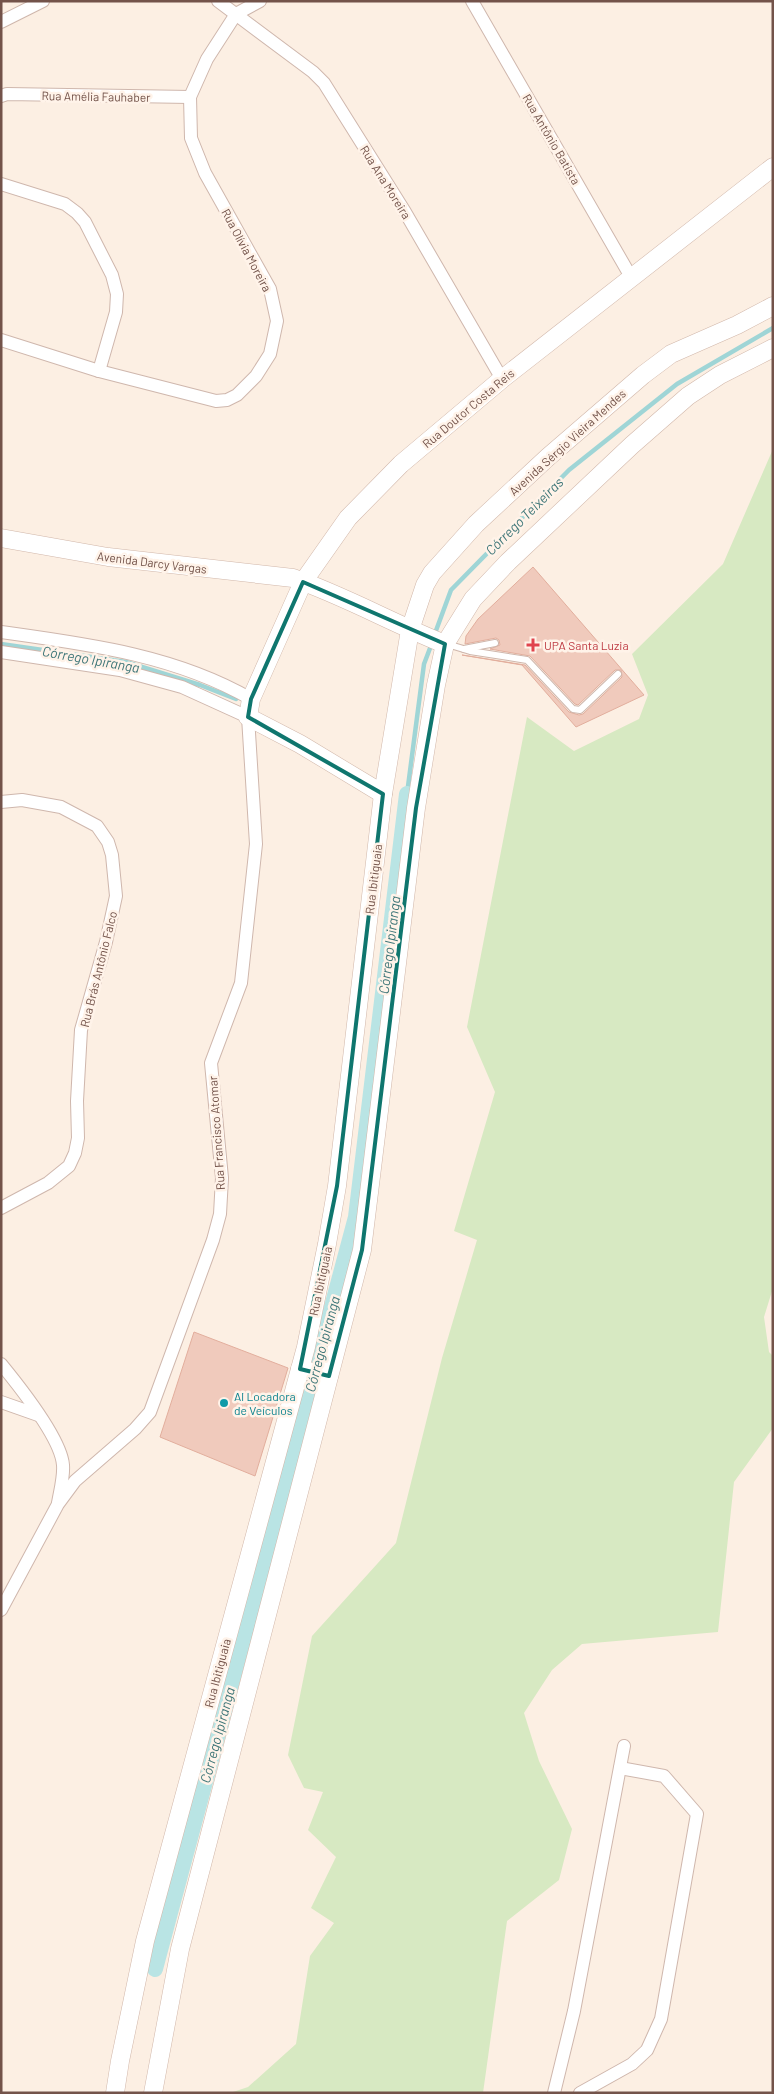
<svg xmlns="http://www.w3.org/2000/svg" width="774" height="2094" viewBox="0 0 774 2094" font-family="Barlow,sans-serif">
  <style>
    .green { fill: #d7e9c2 }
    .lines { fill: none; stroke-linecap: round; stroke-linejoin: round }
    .stream { stroke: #9fd5d6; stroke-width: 4.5 }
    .canal { stroke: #b9e4e4; stroke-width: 16 }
    .building { fill: #f0cabc; stroke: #e2ae9d }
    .lane-casing { stroke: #cfb7ad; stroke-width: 8 }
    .street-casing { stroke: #cfb7ad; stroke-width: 14 }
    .secondary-casing { stroke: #d1b7aa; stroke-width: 19 }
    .lane { stroke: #fff; stroke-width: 6 }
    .street { stroke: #fff; stroke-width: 12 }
    .secondary { stroke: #fff; stroke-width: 18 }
    .marked { fill: none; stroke: #0f766e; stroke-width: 4; stroke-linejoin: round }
    .health-dot { fill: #e0444e; stroke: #fff3e9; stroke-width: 2 }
    .culture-dot { fill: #0f9aa8; stroke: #fff3e9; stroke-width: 2 }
    .labels { text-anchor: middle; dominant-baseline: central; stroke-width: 5; stroke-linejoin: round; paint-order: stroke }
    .street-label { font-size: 12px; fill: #73534a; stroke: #fff3e9 }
    .health-label { font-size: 12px; fill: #be3a42; stroke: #fff3e9; text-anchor: start }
    .culture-label { font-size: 12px; fill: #0d838f; stroke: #fff3e9; text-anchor: start }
    .water-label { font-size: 14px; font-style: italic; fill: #3e7678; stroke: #fff3e9 }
  </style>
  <rect width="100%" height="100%" fill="#fcefe3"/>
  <polygon class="green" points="773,449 773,1288 764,1317 769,1352 773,1356 773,1428 734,1482 718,1632 582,1644 552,1670 524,1713 539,1761 572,1829 559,1880 507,1921 483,2093 230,2093 248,2087 296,2044 310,1956 334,1923 311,1908 336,1857 308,1830 323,1792 304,1788 288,1755 312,1636 396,1543 442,1358 477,1240 454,1231 495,1092 467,1027 527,717 574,751 639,719 648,695 632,654 723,564"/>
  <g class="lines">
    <g class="stream">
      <polyline points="434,636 451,590 569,470 677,384 773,328"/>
      <polyline points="1,644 126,662 200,685 236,699"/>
      <polyline points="407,794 424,664 432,643"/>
    </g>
    <polyline class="canal" points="155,1969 356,1217 407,794"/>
  </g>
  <g class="building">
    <polygon points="533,567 644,695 576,727 522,665 462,655 525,665 569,712 579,715 583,714 622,677 621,670 615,670 578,705 575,704 530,656 490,649 500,645 499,640 496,638 465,644 466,636 478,619"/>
    <polygon points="194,1332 288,1368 255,1476 160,1437"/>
  </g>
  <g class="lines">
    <g class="lane-casing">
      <g id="lane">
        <polyline points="447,644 470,651 527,660 573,709 580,710 618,674"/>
        <polyline points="464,649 495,643"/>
      </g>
    </g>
    <g class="street-casing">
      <g id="street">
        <polyline points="218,1 313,72 324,83 405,212 502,379"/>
        <polyline points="472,1 631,277"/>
        <polyline points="1,22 43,1"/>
        <polyline points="1,96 7,94 190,97"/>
        <polyline points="1,184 65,204 77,213 85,222 112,275 117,294 116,312 99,371"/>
        <polyline points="1,340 99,371 216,401 227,400 237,395 256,376 270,354 277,321 270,289 205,173 191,138 190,97 207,59 236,14 260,1"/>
        <path d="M1,632C87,644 175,655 251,699"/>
        <polyline points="1,652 120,670 182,687 248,717 256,844 241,983 211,1063 222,1178 220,1214 213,1240 150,1412 135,1429 75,1481 58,1504 1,1610"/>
        <polyline points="1,802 22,800 61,807 97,826 108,842 112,855 116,896 106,942 81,1030 77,1101 78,1138 75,1153 69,1166 48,1183 1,1208"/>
        <path d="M1,1364C19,1386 61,1439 63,1465C64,1477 60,1491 58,1503"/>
        <polyline points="1,1402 38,1415"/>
        <polyline points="554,2093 574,2011 624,1746"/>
        <polyline points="580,2093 632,2064 647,2050 661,2019 697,1814 664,1776 620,1768"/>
      </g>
    </g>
    <g class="secondary-casing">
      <g id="secondary">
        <path d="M1,538L108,557L293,578C345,596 394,624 445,644"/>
        <polyline points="383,794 300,744 248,717 251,699 303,582 348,518 401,464 502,379 773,167"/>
        <polyline points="300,1369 329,1376"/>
        <polyline points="115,2093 120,2061 145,1941 306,1347 327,1244 337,1186 383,794 410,630 425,585 432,573 476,524 548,457 643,375 671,354 737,325 773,306"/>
        <polyline points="153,2093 180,1949 362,1250 416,808 436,685 445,644 473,599 508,562 632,445 688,396 720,375 773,348"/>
      </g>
    </g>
    <use href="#lane" class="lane"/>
    <use href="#street" class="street"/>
    <use href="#secondary" class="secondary"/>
  </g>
  <path class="marked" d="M303,582L445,644L416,808L362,1250L329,1376L300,1369L337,1186L383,794L248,717L251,699Z"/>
  <path class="health-dot" d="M530.5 637.5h5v5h5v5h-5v5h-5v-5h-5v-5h5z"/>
  <circle class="culture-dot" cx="224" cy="1403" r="5"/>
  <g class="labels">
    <g class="street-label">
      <text transform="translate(96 96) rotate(1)">Rua Amélia Fauhaber</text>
      <text transform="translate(552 139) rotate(60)">Rua Antônio Batista</text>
      <text transform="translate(386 182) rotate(58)">Rua Ana Moreira</text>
      <text transform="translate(247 250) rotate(62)">Rua Olívia Moreira</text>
      <text transform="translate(468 408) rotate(-40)">Rua Doutor Costa Reis</text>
      <text transform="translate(567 442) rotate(-42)">Avenida Sérgio Vieira Mendes</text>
      <text transform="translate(152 562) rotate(7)">Avenida Darcy Vargas</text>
      <text transform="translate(373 879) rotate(-83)">Rua Ibitiguaia</text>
      <text transform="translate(98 969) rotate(-76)">Rua Brás Antônio Falco</text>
      <text transform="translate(216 1133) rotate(-94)">Rua Francisco Atomar</text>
      <text transform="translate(320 1281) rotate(-78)">Rua Ibitiguaia</text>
      <text transform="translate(217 1673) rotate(-75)">Rua Ibitiguaia</text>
    </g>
    <g class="health-label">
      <text x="544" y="645">UPA Santa Luzia</text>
    </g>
    <g class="culture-label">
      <text x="234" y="1396">Al Locadora<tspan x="234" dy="14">de Veículos</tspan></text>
    </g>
    <g class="water-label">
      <text transform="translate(524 516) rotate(-45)">Córrego Teixeiras</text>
      <text transform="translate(91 659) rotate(10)">Córrego Ipiranga</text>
      <text transform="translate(389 945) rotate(-83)">Córrego Ipiranga</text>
      <text transform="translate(322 1344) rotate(-75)">Córrego Ipiranga</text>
      <text transform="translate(217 1735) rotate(-75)">Córrego Ipiranga</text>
    </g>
  </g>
  <rect width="774" height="2094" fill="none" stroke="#73534a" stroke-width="5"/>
</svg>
